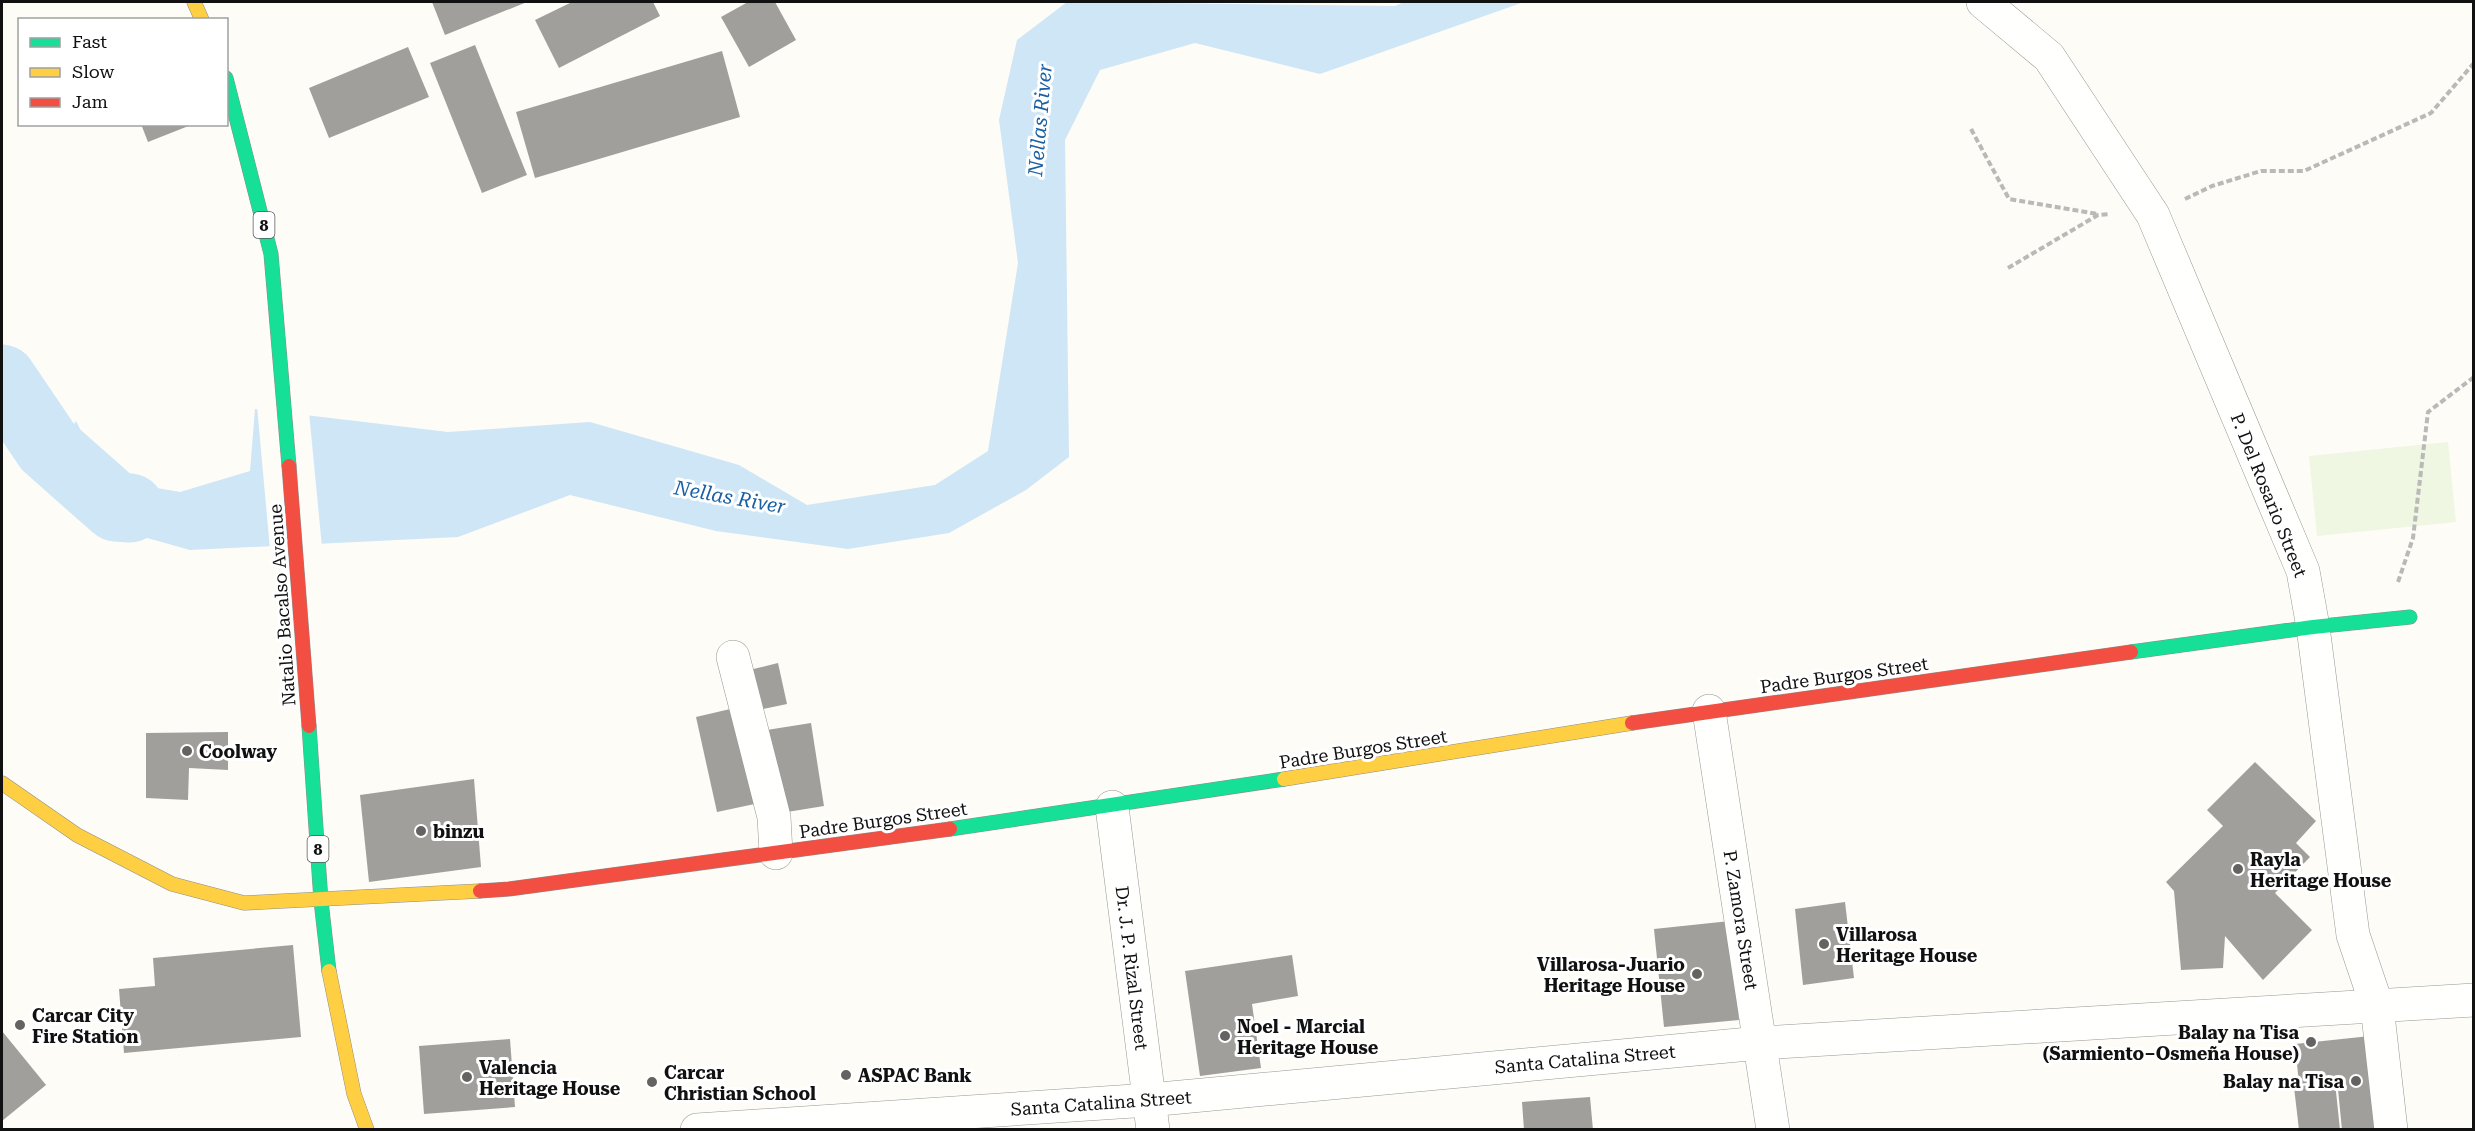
<svg xmlns="http://www.w3.org/2000/svg" width="2475" height="1131" viewBox="0 0 2475 1131" font-family="'Roboto Serif',serif">
  <style>
    .pitch { fill: #eff6e2 }
    .water { fill: #cee6f6 }
    .pier { fill: #fdfcf7 }
    .lines { fill: none; stroke-linecap: round; stroke-linejoin: round }
    .river { stroke: #cee6f6; stroke-width: 69 }
    .building { fill: #a19f9c }
    .street-casing { stroke: #979795; stroke-width: 34 }
    .fast-casing { stroke: #8e8d8b; stroke-width: 15 }
    .slow-casing { stroke: #8e8d8b; stroke-width: 15 }
    .jam-casing { stroke: #8e8d8b; stroke-width: 15 }
    .path { stroke: #b9b9b8; stroke-width: 4; stroke-dasharray: 6 3; stroke-linecap: butt }
    .street { stroke: #fffffe; stroke-width: 33 }
    .fast { stroke: #16e098; stroke-width: 14 }
    .slow { stroke: #ffcf43; stroke-width: 14 }
    .jam { stroke: #f24e42; stroke-width: 14 }
    .poi-dot { fill: #646362; stroke: #fff; stroke-width: 2 }
    .labels { text-anchor: middle; dominant-baseline: central; stroke-width: 6; stroke-linejoin: round; paint-order: stroke }
    .shield { fill: #fff; stroke: #585858; stroke-width: 1.5 }
    .shield-label { font-size: 16px; font-weight: bold; fill: #111 }
    .street-label { font-size: 18px; fill: #111; stroke: #fff }
    .poi-label { font-size: 18px; font-weight: bold; fill: #111; stroke: #fff; text-anchor: start }
    .water-label { font-size: 20px; font-style: italic; fill: #1a60a3; stroke: #fff }
  </style>
  <rect width="100%" height="100%" fill="#fdfcf7"/>
  <polygon class="pitch" points="2448,442 2456,522 2317,536 2309,456"/>
  <polygon class="water" points="1067,2 1395,6 1404,2 1524,2 1320,74 1195,43 1100,70 1065,140 1069,457 1026,490 949,533 848,549 716,531 570,495 458,537 190,550 83,520 43,475 76,421 105,479 180,492 250,471 255,409 448,432 590,422 739,465 807,505 935,485 988,451 1018,263 999,120 1017,40"/>
  <polygon class="pier" points="257,406 309,412 322,547 270,550"/>
  <g class="lines">
    <polyline class="river" points="2,379 48,447 116,507 130,508"/>
  </g>
  <g class="building">
    <polygon points="432,2 527,2 445,35"/>
    <polygon points="572,2 653,2 660,16 559,68 535,20"/>
    <polygon points="748,2 775,2 796,40 749,67 721,17"/>
    <polygon points="475,45 527,175 482,193 430,63"/>
    <polygon points="408,47 429,97 329,138 309,88"/>
    <polygon points="722,51 740,117 535,178 516,112"/>
    <polygon points="141,124 191,124 191,125 148,142"/>
    <polygon points="778,663 787,704 754,711 745,671"/>
    <polygon points="743,706 764,802 717,812 696,717"/>
    <polygon points="811,723 824,806 781,813 760,731"/>
    <polygon points="228,732 228,770 189,768 188,800 146,798 146,733"/>
    <polygon points="2255,762 2316,821 2296,843 2310,857 2275,893 2312,930 2263,980 2225,936 2223,968 2181,970 2174,891 2166,882 2223,826 2207,810"/>
    <polygon points="474,779 481,867 369,882 360,795"/>
    <polygon points="1845,902 1854,978 1803,985 1795,909"/>
    <polygon points="1730,921 1739,1020 1664,1027 1654,929"/>
    <polygon points="293,945 301,1037 124,1053 119,989 155,986 153,958"/>
    <polygon points="1292,955 1298,996 1252,1004 1261,1068 1200,1076 1185,971"/>
    <polygon points="2,1031 46,1085 2,1121"/>
    <polygon points="2370,1036 2379,1130 2342,1130 2337,1079 2299,1084 2295,1044"/>
    <polygon points="510,1039 515,1107 424,1114 419,1046"/>
    <polygon points="2335,1082 2340,1130 2299,1130 2294,1087"/>
    <polygon points="1590,1097 1593,1130 1524,1130 1522,1102"/>
  </g>
  <g class="lines">
    <g class="street-casing">
      <g id="street">
        <polyline points="1983,2 2049,57 2153,215 2303,571 2313,627 2353,935 2377,1006 2391,1130"/>
        <polyline points="733,657 774,817 776,853"/>
        <polyline points="1709,711 1773,1130"/>
        <polyline points="1112,807 1153,1130"/>
        <polyline points="697,1130 1149,1100 1760,1043 2474,1000"/>
      </g>
    </g>
    <g class="fast-casing">
      <g id="fast">
        <polyline points="226,78 271,254 289,466"/>
        <polyline points="2131,652 2313,627 2410,617"/>
        <polyline points="309,726 321,901 329,971"/>
        <polyline points="950,829 1284,779"/>
      </g>
    </g>
    <g class="slow-casing">
      <g id="slow">
        <polyline points="194,2 202,20"/>
        <polyline points="1284,779 1632,723"/>
        <polyline points="2,783 77,835 172,884 244,903 480,891"/>
        <polyline points="329,971 354,1094 367,1130"/>
      </g>
    </g>
    <g class="jam-casing">
      <g id="jam">
        <polyline points="289,466 309,726"/>
        <polyline points="1632,723 2131,652"/>
        <polyline points="480,891 509,889 950,829"/>
      </g>
    </g>
    <g class="path">
      <polyline points="1971,129 2009,199 2098,214"/>
      <polyline points="2185,199 2212,186 2261,171 2304,171 2431,113 2474,63"/>
      <polyline points="2008,268 2098,215 2109,214"/>
      <polyline points="2398,582 2413,538 2428,412 2474,377"/>
    </g>
    <use href="#street" class="street"/>
    <use href="#fast" class="fast"/>
    <use href="#slow" class="slow"/>
    <use href="#jam" class="jam"/>
  </g>
  <g class="poi-dot">
    <circle cx="187" cy="751" r="6"/>
    <circle cx="421" cy="831" r="6"/>
    <circle cx="2238" cy="869" r="6"/>
    <circle cx="1824" cy="944" r="6"/>
    <circle cx="1697" cy="974" r="6"/>
    <circle cx="20" cy="1025" r="6"/>
    <circle cx="1225" cy="1036" r="6"/>
    <circle cx="2311" cy="1042" r="6"/>
    <circle cx="846" cy="1075" r="6"/>
    <circle cx="467" cy="1077" r="6"/>
    <circle cx="2356" cy="1081" r="6"/>
    <circle cx="652" cy="1082" r="6"/>
  </g>
  <g class="labels">
    <g class="shield">
      <rect x="253.5" y="212" width="21" height="26" rx="4.5"/>
      <rect x="307.5" y="836" width="21" height="26" rx="4.5"/>
    </g>
    <g class="shield-label">
      <text x="264" y="225">8</text>
      <text x="318" y="849">8</text>
    </g>
    <g class="street-label">
      <text transform="translate(2269 495) rotate(68)">P. Del Rosario Street</text>
      <text transform="translate(282 605) rotate(-94)">Natalio Bacalso Avenue</text>
      <text transform="translate(1844 675) rotate(-8)">Padre Burgos Street</text>
      <text transform="translate(1363 749) rotate(-9)">Padre Burgos Street</text>
      <text transform="translate(883 820) rotate(-8)">Padre Burgos Street</text>
      <text transform="translate(1741 920) rotate(81)">P. Zamora Street</text>
      <text transform="translate(1132 968) rotate(83)">Dr. J. P. Rizal Street</text>
      <text transform="translate(1585 1059) rotate(-5)">Santa Catalina Street</text>
      <text transform="translate(1101 1103) rotate(-4)">Santa Catalina Street</text>
    </g>
    <g class="poi-label">
      <text x="199" y="751">Coolway</text>
      <text x="433" y="831">binzu</text>
      <text x="2250" y="859">Rayla<tspan x="2250" dy="21">Heritage House</tspan></text>
      <text x="1836" y="934">Villarosa<tspan x="1836" dy="21">Heritage House</tspan></text>
      <text x="1685" y="964" text-anchor="end">Villarosa-Juario<tspan x="1685" dy="21">Heritage House</tspan></text>
      <text x="32" y="1015">Carcar City<tspan x="32" dy="21">Fire Station</tspan></text>
      <text x="1237" y="1026">Noel - Marcial<tspan x="1237" dy="21">Heritage House</tspan></text>
      <text x="2299" y="1032" text-anchor="end">Balay na Tisa<tspan x="2299" dy="21">(Sarmiento–Osmeña House)</tspan></text>
      <text x="479" y="1067">Valencia<tspan x="479" dy="21">Heritage House</tspan></text>
      <text x="664" y="1072">Carcar<tspan x="664" dy="21">Christian School</tspan></text>
      <text x="858" y="1075">ASPAC Bank</text>
      <text x="2344" y="1081" text-anchor="end">Balay na Tisa</text>
    </g>
    <g class="water-label">
      <text transform="translate(1040 120) rotate(-85)">Nellas River</text>
      <text transform="translate(730 497) rotate(10)">Nellas River</text>
    </g>
  </g>
  <rect width="2475" height="1131" fill="none" stroke="#111111" stroke-width="6"/>
  <rect x="18" y="18" width="210" height="108" fill="#ffffff" stroke="#a0a0a0" stroke-width="1.5"/>
  <rect x="30" y="38" width="30" height="9" fill="#16e098" stroke="#a0a0a0" stroke-width="1.5"/>
  <text x="72" y="48" font-size="18" fill="#111111">Fast</text>
  <rect x="30" y="68" width="30" height="9" fill="#ffcf43" stroke="#a0a0a0" stroke-width="1.5"/>
  <text x="72" y="78" font-size="18" fill="#111111">Slow</text>
  <rect x="30" y="98" width="30" height="9" fill="#f24e42" stroke="#a0a0a0" stroke-width="1.5"/>
  <text x="72" y="108" font-size="18" fill="#111111">Jam</text>
</svg>
